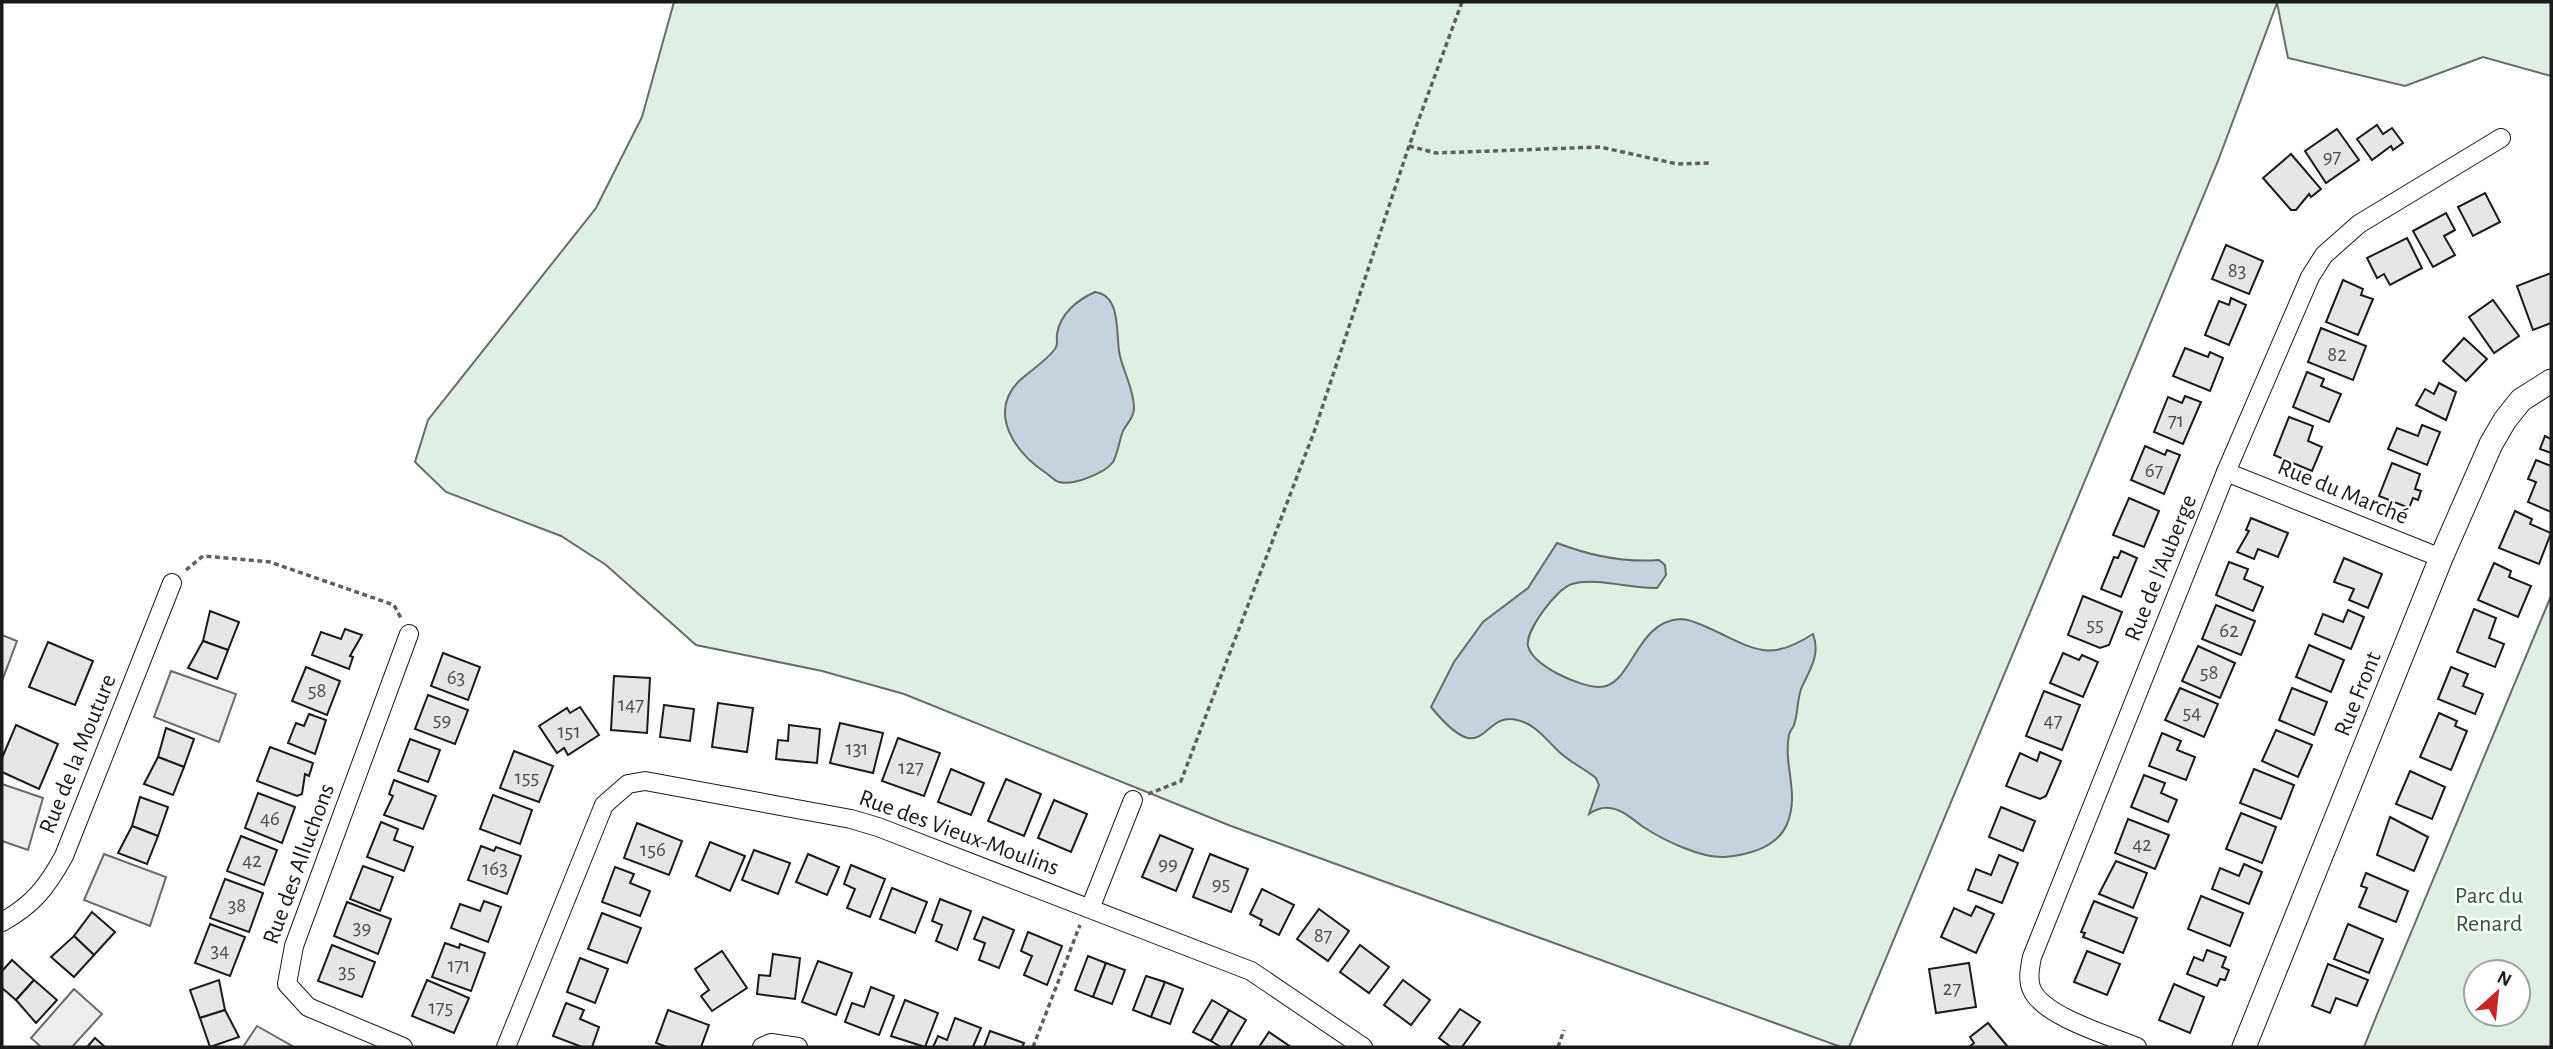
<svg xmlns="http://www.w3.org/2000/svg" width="2553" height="1049" viewBox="0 0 2553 1049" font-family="'Alegreya Sans',sans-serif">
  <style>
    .green { fill: #e0efe3; stroke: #6a6a6a; stroke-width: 2; fill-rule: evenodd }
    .parking { fill: #ededed; stroke: #6a6a6a; stroke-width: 2 }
    .water { fill: #c6d2dc; stroke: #6a6a6a; stroke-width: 2 }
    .building { fill: #e6e6e6; stroke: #1a1a1a; stroke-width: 2 }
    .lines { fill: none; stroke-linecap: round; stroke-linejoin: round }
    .minor-casing { stroke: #1a1a1a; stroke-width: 20 }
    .tertiary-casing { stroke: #1a1a1a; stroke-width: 25 }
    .path { stroke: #5f5f5f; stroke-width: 3.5; stroke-dasharray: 5 3.5; stroke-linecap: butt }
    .minor { stroke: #fff; stroke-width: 18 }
    .tertiary { stroke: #fff; stroke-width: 23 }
    .labels { text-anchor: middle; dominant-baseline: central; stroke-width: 5; stroke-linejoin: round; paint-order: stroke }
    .number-label { font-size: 21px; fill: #4d4d4d }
    .street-label { font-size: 24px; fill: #1a1a1a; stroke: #fff }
    .park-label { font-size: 24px; fill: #2b5a34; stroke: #fff }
  </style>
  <rect width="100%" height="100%" fill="#fff"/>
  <g class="green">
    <polygon points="674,2 2551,2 2551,76 2483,57 2405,86 2288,58 2277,3 2218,161 1849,1047 1841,1047 1231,826 904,694 822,671 696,645 606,565 561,536 446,492 415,462 428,420 596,208 642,117"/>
    <path d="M2551,596V1047H2364L2378,1012ZM2476,972H2518V1014H2476Z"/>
  </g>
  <g class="parking">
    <polygon points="2,635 17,641 2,681"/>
    <polygon points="171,671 236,694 219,742 154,717"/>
    <polygon points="2,784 43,798 28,850 2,841"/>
    <polygon points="104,854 166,877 150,926 84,900"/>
    <polygon points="74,989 102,1014 72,1047 41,1047 31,1038"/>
    <polygon points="257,1026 294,1047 243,1047"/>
  </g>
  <g class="water">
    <path d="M1095,292C1123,296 1115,337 1120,356C1124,373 1134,390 1134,408C1134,418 1127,423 1123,431C1119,441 1118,453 1113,462C1105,473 1073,486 1059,482C1055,481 1050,476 1046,473C1016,453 987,414 1019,381C1031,370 1045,362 1055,349C1059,343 1056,341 1057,334C1060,314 1077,300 1095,292Z"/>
    <path d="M1557,543C1591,556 1623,563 1659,560L1665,565L1666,575L1657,588C1631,589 1597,577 1572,584C1557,588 1525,631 1528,646C1533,666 1580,687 1599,687C1633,687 1634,621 1681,619C1690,619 1702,625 1711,629C1755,649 1768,663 1813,634C1821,655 1809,671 1801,689C1797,701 1798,714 1794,725C1793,727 1789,733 1789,735C1783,765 1800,794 1787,824C1777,848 1747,855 1724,857C1701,858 1665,841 1645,828C1634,821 1623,809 1609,808C1601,807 1595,810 1589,814L1599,785L1596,778C1586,770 1574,764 1564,756C1549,744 1537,724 1517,720C1480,711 1486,774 1431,707L1454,662L1483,622L1528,588Z"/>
  </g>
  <g class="building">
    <polygon points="2377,125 2383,134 2392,128 2403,143 2393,150 2391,146 2372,160 2357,139"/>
    <polygon points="2337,129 2359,160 2326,183 2305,151"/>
    <polygon points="2291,154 2321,189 2311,197 2309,194 2296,210 2291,210 2263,178"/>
    <polygon points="2485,193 2500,222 2473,236 2458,207"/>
    <polygon points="2446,213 2455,230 2444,236 2455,255 2433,267 2413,231"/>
    <polygon points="2407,238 2422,268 2390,285 2384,274 2377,278 2367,258"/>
    <polygon points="2226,245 2263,261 2249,294 2212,279"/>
    <polygon points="2551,273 2551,323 2533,330 2517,286"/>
    <polygon points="2343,280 2363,289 2361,295 2373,299 2358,335 2326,322"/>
    <polygon points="2231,298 2246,305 2229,345 2205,335 2219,301 2229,305"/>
    <polygon points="2493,300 2519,336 2494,353 2469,317"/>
    <polygon points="2321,328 2366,346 2353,380 2308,362"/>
    <polygon points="2464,338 2487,359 2466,381 2443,361"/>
    <polygon points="2185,348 2208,357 2210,352 2223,358 2210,391 2173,376"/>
    <polygon points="2307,372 2324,379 2321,386 2341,394 2329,422 2293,407"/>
    <polygon points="2439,383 2456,392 2446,420 2416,405 2425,389 2434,394"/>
    <polygon points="2185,396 2201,402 2183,444 2154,432 2168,397 2182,403"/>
    <polygon points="2289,417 2313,426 2308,441 2322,447 2312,471 2274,455"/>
    <polygon points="2422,425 2440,432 2427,465 2388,449 2397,428 2418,436"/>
    <polygon points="2545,436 2551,439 2551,453 2540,449"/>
    <polygon points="2145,446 2165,455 2167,450 2180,455 2164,494 2131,480"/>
    <polygon points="2536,460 2551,466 2551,512 2528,502 2536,482 2528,479"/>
    <polygon points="2392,463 2420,474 2415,489 2421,491 2418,500 2413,498 2409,508 2379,496"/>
    <polygon points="2129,498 2159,511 2144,547 2113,535"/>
    <polygon points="2515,511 2532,519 2530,524 2551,533 2539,564 2499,548"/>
    <polygon points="2251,518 2288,533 2278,557 2258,549 2254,559 2237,552 2249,531 2246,530"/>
    <polygon points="2121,551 2137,558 2121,597 2101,589 2114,557 2118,558"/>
    <polygon points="2344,558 2382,574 2368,608 2349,600 2354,589 2334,582"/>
    <polygon points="2229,562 2248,569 2244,579 2263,587 2253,611 2216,595"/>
    <polygon points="2494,563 2511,571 2509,577 2531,586 2518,617 2478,600"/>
    <polygon points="2083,596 2122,612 2109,645 2100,648 2068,635"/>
    <polygon points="2216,605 2255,621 2241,655 2202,639"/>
    <polygon points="2474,609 2496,618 2489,638 2504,644 2495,667 2457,652"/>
    <polygon points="2348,610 2364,617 2351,649 2315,634 2323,614 2343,622"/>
    <polygon points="210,611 239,622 228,650 203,641"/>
    <polygon points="345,629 362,635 350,656 353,657 349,669 312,655 321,632 341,639"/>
    <polygon points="203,641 228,650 217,679 188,668"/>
    <polygon points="48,642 93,661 75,705 29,687"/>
    <polygon points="2309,645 2344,660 2331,692 2296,677"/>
    <polygon points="2198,646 2235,663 2220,698 2182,681"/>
    <polygon points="443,653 480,667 468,700 431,686"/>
    <polygon points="2063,653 2079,660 2082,655 2098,662 2083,697 2050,683"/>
    <polygon points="306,667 340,681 327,715 292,701"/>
    <polygon points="2451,667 2468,674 2463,686 2483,694 2475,714 2438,699"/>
    <polygon points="614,676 650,678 647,733 611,730"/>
    <polygon points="2180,688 2218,704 2204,737 2165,720"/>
    <polygon points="2292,688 2327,702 2314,735 2279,720"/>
    <polygon points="2044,691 2080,705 2062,750 2026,736"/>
    <polygon points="428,695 468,710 455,744 415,729"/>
    <polygon points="718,703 753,708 747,752 712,747"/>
    <polygon points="664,705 694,709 690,741 660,737"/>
    <polygon points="580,707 599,735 568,755 564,748 557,753 539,726 567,708 570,713"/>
    <polygon points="2439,713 2457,721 2455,726 2467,731 2451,770 2420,757"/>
    <polygon points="309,714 326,720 315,754 288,743 296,723 304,726"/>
    <polygon points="840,723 883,733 873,773 830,763"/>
    <polygon points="16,725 58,744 39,789 2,772 2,758"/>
    <polygon points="789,725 820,729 817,763 776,759 778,740 788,741"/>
    <polygon points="166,728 194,739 184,767 158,757"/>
    <polygon points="2276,730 2312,745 2298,777 2262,761"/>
    <polygon points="2162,733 2181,741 2177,750 2195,757 2186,780 2149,766"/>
    <polygon points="898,738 940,753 924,796 882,781"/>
    <polygon points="410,739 440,750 428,782 398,771"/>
    <polygon points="270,747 313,763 309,776 305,774 302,794 297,796 257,781"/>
    <polygon points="514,751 553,766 539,802 500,788"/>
    <polygon points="2040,752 2061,761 2046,796 2040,799 2006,786 2020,753 2037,761"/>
    <polygon points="158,757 184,767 173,795 144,784"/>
    <polygon points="951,769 984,783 971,815 938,802"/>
    <polygon points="2254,769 2294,785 2281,819 2240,803"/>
    <polygon points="2410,771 2445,787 2432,819 2396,804"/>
    <polygon points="2144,775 2165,783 2161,793 2177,800 2168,822 2131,807"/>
    <polygon points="1006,779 1041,794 1024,836 988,821"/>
    <polygon points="394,780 436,796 423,829 384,815 393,796 389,794"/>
    <polygon points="258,793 295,807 282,843 245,828"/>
    <polygon points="493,795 532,810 520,844 480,829"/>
    <polygon points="140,797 168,807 158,836 132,826"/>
    <polygon points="1054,800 1087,814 1071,852 1038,838"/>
    <polygon points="2001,807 2035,821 2023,851 1989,837"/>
    <polygon points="2241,813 2276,827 2262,863 2226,849"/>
    <polygon points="2390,817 2428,837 2414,871 2377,855"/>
    <polygon points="2128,819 2169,835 2155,869 2115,853"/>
    <polygon points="381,822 398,829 394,840 413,847 404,871 367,857"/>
    <polygon points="637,823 682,841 669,875 624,858"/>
    <polygon points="132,826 158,836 147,864 118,853"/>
    <polygon points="1160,835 1193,849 1176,891 1142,877"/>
    <polygon points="241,836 277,850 264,885 227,871"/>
    <polygon points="710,842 745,856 730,891 696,876"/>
    <polygon points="481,846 494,851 496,847 521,856 507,894 468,880"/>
    <polygon points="754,850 790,863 778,894 742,880"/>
    <polygon points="808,854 839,867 827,895 796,882"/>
    <polygon points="1210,854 1248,869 1231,912 1193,897"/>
    <polygon points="1999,855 2018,863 2002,903 1968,890 1976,869 1991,875"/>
    <polygon points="2116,861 2147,873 2133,908 2099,894"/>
    <polygon points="2244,864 2262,872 2249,904 2212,889 2220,868 2239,876"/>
    <polygon points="851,865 885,879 870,917 847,908 855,889 844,884"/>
    <polygon points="363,866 393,877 380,911 350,899"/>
    <polygon points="615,867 634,874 630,883 650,891 640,916 602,902"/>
    <polygon points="2366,873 2408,891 2396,922 2359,907 2367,888 2361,886"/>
    <polygon points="225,879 263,893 249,932 210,918"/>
    <polygon points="892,888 927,902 915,933 880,919"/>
    <polygon points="1262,889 1294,905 1279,935 1260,925 1262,920 1250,914"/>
    <polygon points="2201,896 2243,913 2230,946 2188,929"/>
    <polygon points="940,899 971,911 957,950 936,941 942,925 932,921"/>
    <polygon points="484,901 501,907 488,942 451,928 460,904 480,911"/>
    <polygon points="2094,901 2137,918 2123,953 2083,937 2085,933 2081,932"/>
    <polygon points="347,902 391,919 378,954 334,936"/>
    <polygon points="1976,906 1994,914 1976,953 1941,937 1954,908 1971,916"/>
    <polygon points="1319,909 1349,931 1328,961 1297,939"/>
    <polygon points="92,912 115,932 94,955 74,936"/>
    <polygon points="602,913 641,928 627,963 588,949"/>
    <polygon points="983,917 1014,930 999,968 979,960 985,943 974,939"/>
    <polygon points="210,924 245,937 230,976 195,963"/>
    <polygon points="2348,924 2383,939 2369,973 2334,959"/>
    <polygon points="1028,932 1062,946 1047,985 1024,975 1032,956 1021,951"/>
    <polygon points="74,936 94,955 74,977 51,957"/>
    <polygon points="445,943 459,948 460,944 485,953 471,991 432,977"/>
    <polygon points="332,945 375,962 362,997 318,981"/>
    <polygon points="1360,945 1389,967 1369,993 1340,972"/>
    <polygon points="2207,950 2226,957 2222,967 2229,970 2225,980 2220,979 2217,986 2187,974 2194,957 2203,961"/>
    <polygon points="722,951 747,988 712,1011 701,996 709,990 695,969"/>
    <polygon points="2087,951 2120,964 2107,995 2074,982"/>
    <polygon points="773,954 800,958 795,999 757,994 759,975 770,976"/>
    <polygon points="1088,956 1106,963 1093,997 1075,990"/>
    <polygon points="580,958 608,969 595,1003 567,992"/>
    <polygon points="12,960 34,980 16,1000 2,988 2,971"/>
    <polygon points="818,961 852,973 836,1015 802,1002"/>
    <polygon points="1106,963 1125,970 1112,1004 1093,997"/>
    <polygon points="1969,963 1976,1007 1936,1013 1929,969"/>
    <polygon points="2328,964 2368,980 2357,1006 2336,998 2330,1013 2312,1006"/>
    <polygon points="1146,976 1165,982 1151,1017 1133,1010"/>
    <polygon points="34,980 57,1000 36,1023 16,1000"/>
    <polygon points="219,980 225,1010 200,1018 190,990"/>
    <polygon points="427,980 469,998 454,1033 412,1016"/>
    <polygon points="1403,980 1430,1000 1411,1025 1384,1005"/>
    <polygon points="1165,982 1183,989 1170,1024 1151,1017"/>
    <polygon points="2174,984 2204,997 2190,1033 2159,1020"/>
    <polygon points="871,987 894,996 879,1035 845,1022 852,1003 864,1007"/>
    <polygon points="905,1000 938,1013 925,1047 891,1036"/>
    <polygon points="1212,1000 1229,1010 1211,1041 1193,1032"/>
    <polygon points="566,1003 584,1010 580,1019 599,1027 592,1047 582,1047 553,1036"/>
    <polygon points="1460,1009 1480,1022 1462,1047 1451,1047 1439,1038"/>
    <polygon points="225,1010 239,1037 210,1047 200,1018"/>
    <polygon points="668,1010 709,1025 701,1047 667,1047 656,1043"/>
    <polygon points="1229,1010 1246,1020 1230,1047 1221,1047 1211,1041"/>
    <polygon points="955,1018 981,1028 973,1047 933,1047 938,1036 947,1040"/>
    <polygon points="1988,1023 2008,1047 1969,1047 1974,1043 1970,1037"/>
    <polygon points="990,1031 1024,1043 1022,1047 984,1047"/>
    <polygon points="1269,1032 1291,1047 1259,1047"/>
    <polygon points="95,1038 105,1047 87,1047"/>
  </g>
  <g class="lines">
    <g class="minor-casing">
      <g id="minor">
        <polyline points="2226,472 2441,558"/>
        <polyline points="1091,906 1133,800"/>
        <path d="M2,922C33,905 47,887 64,856L172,583"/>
        <polyline points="403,1047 308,1007 287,984 294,946 409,634"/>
        <polyline points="506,1047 604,805 628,784 645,781 851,819 878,827 1251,971 1363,1047"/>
        <polyline points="762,1047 771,1043 798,1047"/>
        <path d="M2137,1047C2111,1036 2044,1017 2032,990C2027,980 2030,967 2032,957L2226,472L2310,277L2324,255L2359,224L2501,138"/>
      </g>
    </g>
    <g class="tertiary-casing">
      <polyline id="tertiary" points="2244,1047 2441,558 2491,444 2505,420 2521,400 2551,381"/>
    </g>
    <g class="path">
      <polyline points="1409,146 1436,153 1600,147 1677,164 1712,163"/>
      <polyline points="186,570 203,556 270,562 394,605 402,620"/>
      <polyline points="1148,794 1181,781 1314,432 1409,146 1462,2"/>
      <polyline points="1033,1047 1080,925"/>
      <polyline points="1558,1047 1564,1030"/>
    </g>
    <use href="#minor" class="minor"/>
    <use href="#tertiary" class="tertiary"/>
  </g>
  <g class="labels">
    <g class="number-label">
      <text x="2332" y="156">97</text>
      <text x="2237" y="270">83</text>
      <text x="2337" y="354">82</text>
      <text x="2176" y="420">71</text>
      <text x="2154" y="470">67</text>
      <text x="2095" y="624">55</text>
      <text x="2229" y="630">62</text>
      <text x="2209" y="672">58</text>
      <text x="456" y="677">63</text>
      <text x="317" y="690">58</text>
      <text x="631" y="704">147</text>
      <text x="2192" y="712">54</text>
      <text x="442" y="719">59</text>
      <text x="2053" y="720">47</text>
      <text x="569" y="731">151</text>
      <text x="857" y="748">131</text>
      <text x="911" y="767">127</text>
      <text x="527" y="777">155</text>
      <text x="270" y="818">46</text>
      <text x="2142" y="844">42</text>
      <text x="653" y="849">156</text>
      <text x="252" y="860">42</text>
      <text x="1168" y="863">99</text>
      <text x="495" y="868">163</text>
      <text x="1221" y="883">95</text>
      <text x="237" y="905">38</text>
      <text x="362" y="927">39</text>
      <text x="1323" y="935">87</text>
      <text x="220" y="950">34</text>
      <text x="459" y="965">171</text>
      <text x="347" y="971">35</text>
      <text x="1952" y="988">27</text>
      <text x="441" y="1007">175</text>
    </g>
    <g class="street-label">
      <text transform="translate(2343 492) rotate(22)">Rue du Marché</text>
      <text transform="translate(2161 568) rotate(-68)">Rue de l'Auberge</text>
      <text transform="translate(2358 694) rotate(-68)">Rue Front</text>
      <text transform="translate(78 754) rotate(-68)">Rue de la Mouture</text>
      <text transform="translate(959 833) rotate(20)">Rue des Vieux-Moulins</text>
      <text transform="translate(299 864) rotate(-70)">Rue des Alluchons</text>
    </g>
    <g class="park-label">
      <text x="2489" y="896">Parc du<tspan x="2489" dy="28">Renard</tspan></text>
    </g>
  </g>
  <rect width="2553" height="1049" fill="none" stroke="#1a1a1a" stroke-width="7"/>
  <g transform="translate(2497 993) rotate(27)"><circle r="33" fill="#ffffff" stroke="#a3a3a3" stroke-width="2"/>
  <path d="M0-5L12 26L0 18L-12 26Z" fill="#c62828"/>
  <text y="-10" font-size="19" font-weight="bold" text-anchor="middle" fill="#1a1a1a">N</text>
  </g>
</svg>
